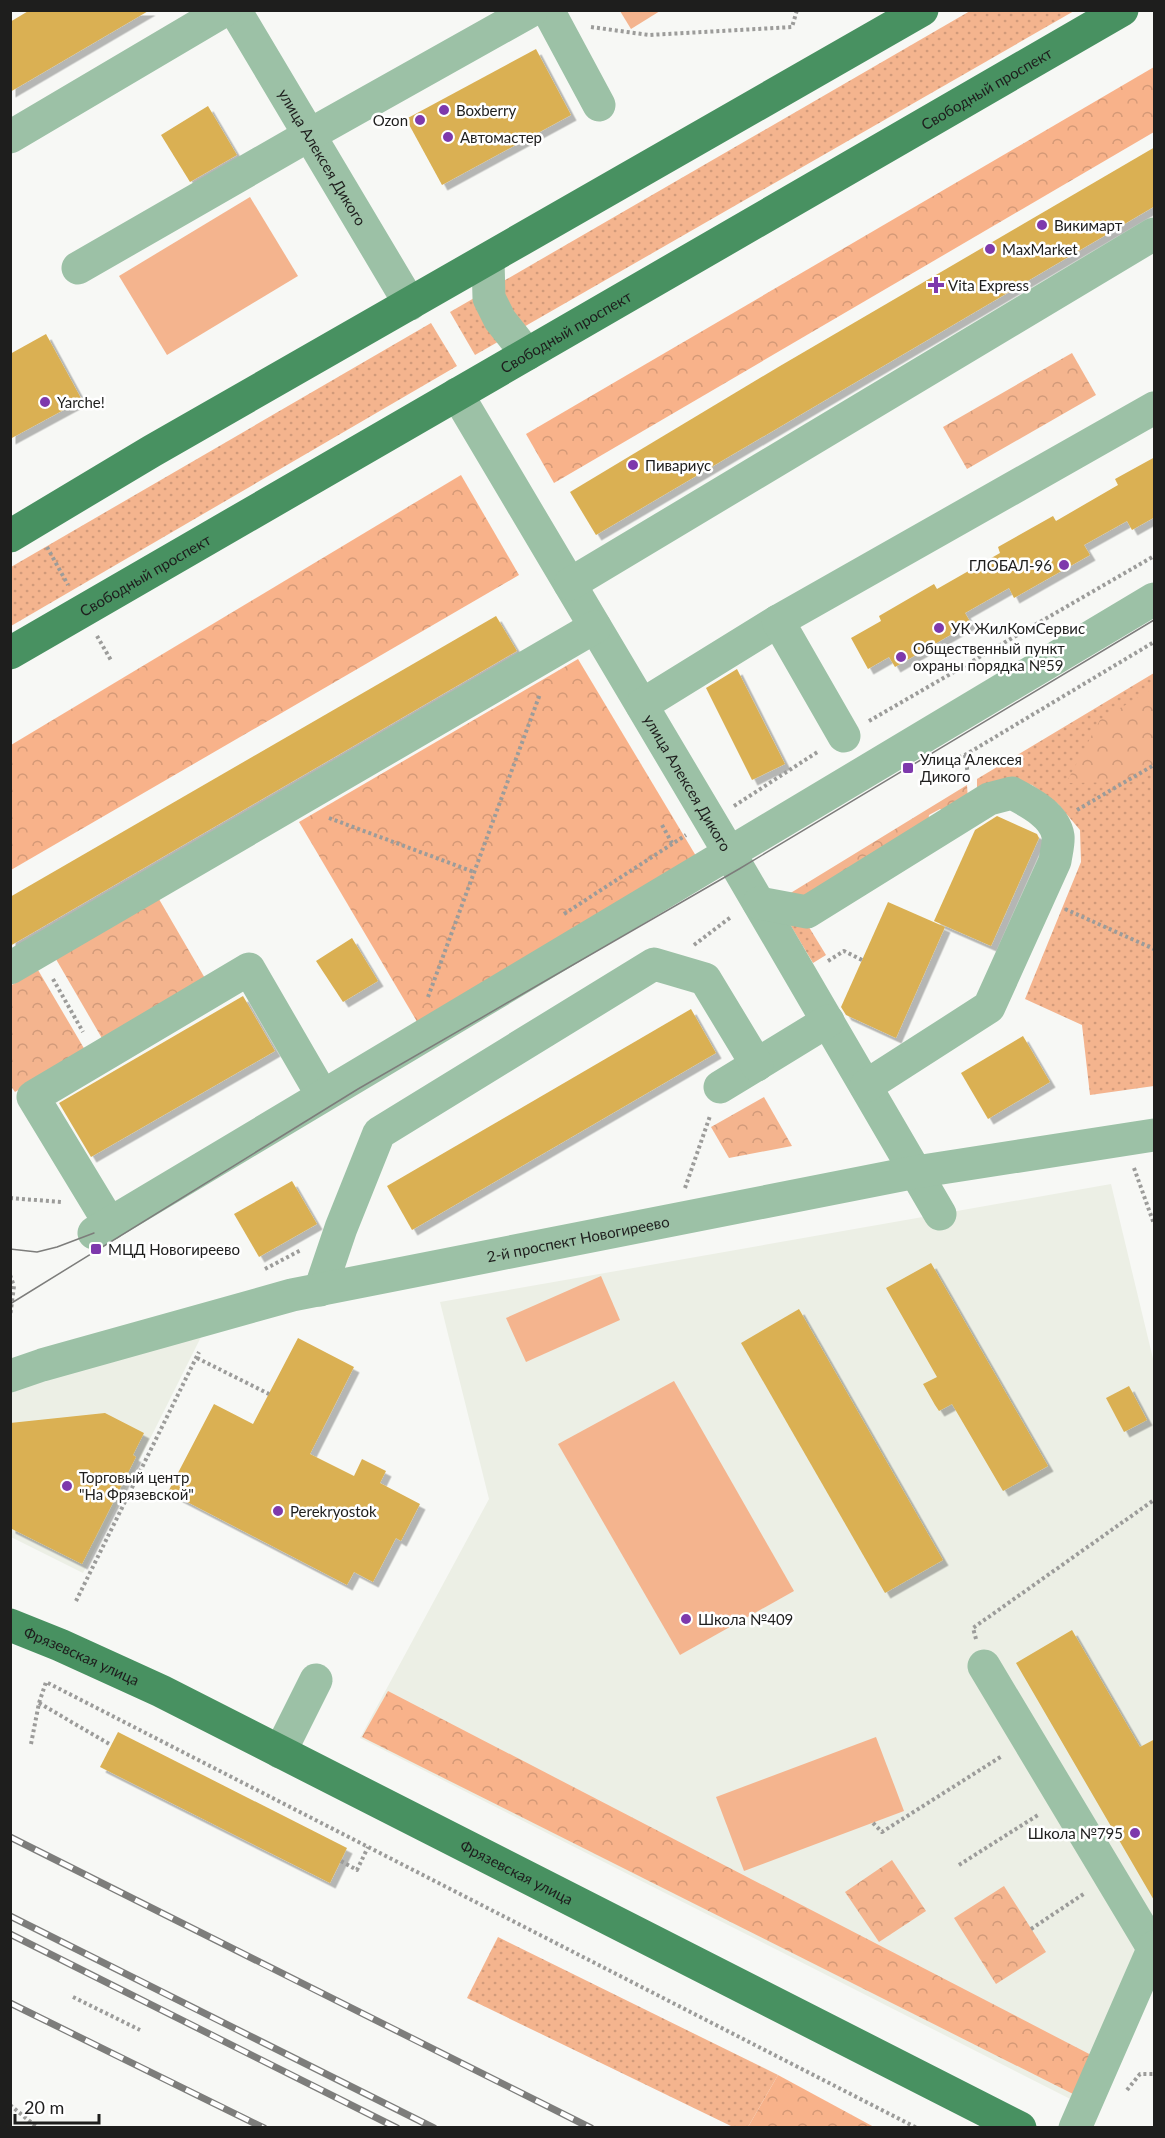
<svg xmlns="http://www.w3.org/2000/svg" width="1165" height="2138" viewBox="0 0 1165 2138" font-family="Lato,sans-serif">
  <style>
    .built { fill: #ecefe5 }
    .grass { fill: url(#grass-dots) }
    .forest { fill: url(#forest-crowns) }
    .park { fill: url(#park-crowns) }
    .pitch { fill: #f4b48e }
    .building { fill: #dab052; filter: url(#shadow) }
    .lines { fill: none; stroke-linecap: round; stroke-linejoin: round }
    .path { stroke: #9c9c9a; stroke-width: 4; stroke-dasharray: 3 3; stroke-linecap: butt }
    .minor { stroke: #9cc1a6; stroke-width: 33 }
    .major { stroke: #489161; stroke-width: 33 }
    .tram { stroke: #7d7d7b; stroke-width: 1.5 }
    .rail-casing { stroke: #7d7d7b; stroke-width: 7 }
    .rail { stroke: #fff; stroke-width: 4.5; stroke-dasharray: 14; stroke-linecap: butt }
    .poi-dot { fill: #7e39ac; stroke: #fff; stroke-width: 2 }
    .labels { text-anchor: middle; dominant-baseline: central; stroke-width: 5; stroke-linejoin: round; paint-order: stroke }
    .street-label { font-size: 15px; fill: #1e1e1d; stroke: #fff }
    .poi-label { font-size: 15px; fill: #1e1e1d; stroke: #fff; text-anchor: start }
  </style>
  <defs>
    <pattern id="grass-dots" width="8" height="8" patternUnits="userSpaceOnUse" patternTransform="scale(1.5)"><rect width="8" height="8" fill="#f4b48e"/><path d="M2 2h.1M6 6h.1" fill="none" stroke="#d19a7a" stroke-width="1.8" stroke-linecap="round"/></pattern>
    <pattern id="forest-crowns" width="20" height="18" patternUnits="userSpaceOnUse" patternTransform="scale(1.5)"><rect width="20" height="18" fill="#f8b28a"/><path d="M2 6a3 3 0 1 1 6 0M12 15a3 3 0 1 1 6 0" fill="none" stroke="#d49977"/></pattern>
    <pattern id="park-crowns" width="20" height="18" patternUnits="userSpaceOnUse" patternTransform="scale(1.5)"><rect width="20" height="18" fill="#f4b48e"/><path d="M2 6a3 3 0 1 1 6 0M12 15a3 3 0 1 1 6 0" fill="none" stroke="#d19a7a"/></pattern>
    <filter id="shadow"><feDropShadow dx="5.5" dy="5.5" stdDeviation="0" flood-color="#0004"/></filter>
  </defs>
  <rect width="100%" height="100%" fill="#f7f8f5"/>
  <g class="built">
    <polygon points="1111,1184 1154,1363 1154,1976 1092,2110 360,1738 489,1499 440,1302"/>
    <polygon points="204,1331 83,1573 11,1537 10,1387"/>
  </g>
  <g class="grass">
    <polygon points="970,11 1074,11 475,355 450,312"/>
    <polygon points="431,323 457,366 11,626 11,567"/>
    <polygon points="1154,673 1154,1086 1090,1095 1082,1025 1025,999 1081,862 1080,830 1058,804 1032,785 1011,779 977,796 977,779"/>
    <polygon points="785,916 804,919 826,955 813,963"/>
    <polygon points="498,1937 778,2075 748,2127 733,2127 467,1998"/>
  </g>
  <g class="forest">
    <polygon points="1154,67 1154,132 554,483 526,434"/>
    <polygon points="461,475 519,575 11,870 11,745"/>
    <polygon points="578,659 699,861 419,1025 299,822"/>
    <polygon points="388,1691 1097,2058 1077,2096 362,1737"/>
    <polygon points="778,2075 874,2127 748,2127"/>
  </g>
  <g class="park">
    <polygon points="1072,353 1096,395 967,469 943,427"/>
    <polygon points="1154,688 1154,772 1138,782 1066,783 1100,720"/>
    <polygon points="967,785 968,800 947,813 940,809 929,815 928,823 802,901 784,897"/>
    <polygon points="156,894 206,980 103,1040 53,954"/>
    <polygon points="38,970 85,1050 15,1092 10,1085 10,986"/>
    <polygon points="764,1097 792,1146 729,1158 711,1127"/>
    <polygon points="892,1860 926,1911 879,1942 845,1892"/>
    <polygon points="1004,1886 1046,1952 996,1984 954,1918"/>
  </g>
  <g class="pitch">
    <polygon points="620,11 660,11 631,29"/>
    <polygon points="250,197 298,276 167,355 119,276"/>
    <polygon points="601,1276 620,1320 526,1362 506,1318"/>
    <polygon points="674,1381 794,1591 680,1655 558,1444"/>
    <polygon points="876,1737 904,1811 744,1871 716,1797"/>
  </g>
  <g class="building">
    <polygon points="30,10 150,10 10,92 10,22"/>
    <polygon points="536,49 571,115 442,185 406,119"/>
    <polygon points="208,106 237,155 190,182 161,135"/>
    <polygon points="1155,147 1155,206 596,535 570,492 780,366"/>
    <polygon points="46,334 82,400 10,439 10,354"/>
    <polygon points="1155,457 1155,517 1132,530 1127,521 1084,545 1090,555 1051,577 1014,598 1009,588 965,613 971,623 895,667 889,657 868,669 851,638 881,621 879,616 934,584 937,589 1000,553 998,547 1053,516 1056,521 1118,485 1115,479"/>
    <polygon points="496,616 517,651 10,946 10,897"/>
    <polygon points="737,669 785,764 752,780 706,688"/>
    <polygon points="997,816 1037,834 1039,838 991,946 934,921 975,830"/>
    <polygon points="888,902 945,927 896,1038 846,1015 841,1007"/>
    <polygon points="352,938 378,981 343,1002 316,961"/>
    <polygon points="243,996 275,1051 91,1157 59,1103"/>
    <polygon points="691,1009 716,1053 412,1230 387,1186"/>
    <polygon points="1023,1036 1050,1082 988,1119 961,1073"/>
    <polygon points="292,1181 317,1224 259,1257 234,1214"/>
    <polygon points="931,1263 1048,1466 1003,1491 952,1404 939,1411 935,1405 923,1384 937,1377 886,1288"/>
    <polygon points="799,1309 943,1560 885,1593 741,1343"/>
    <polygon points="298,1338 354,1367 310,1454 354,1476 362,1459 386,1471 380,1483 420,1504 401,1541 396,1538 373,1582 354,1572 347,1585 168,1492 214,1404 253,1424"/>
    <polygon points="1129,1386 1147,1420 1124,1432 1106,1398"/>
    <polygon points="105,1413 144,1433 133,1455 136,1457 82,1564 10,1528 10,1423"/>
    <polygon points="1072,1630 1140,1747 1155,1739 1155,1902 1016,1663"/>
    <polygon points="118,1732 347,1848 330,1883 100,1767"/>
  </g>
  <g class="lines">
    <g class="path">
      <polyline points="591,27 649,35 792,27 797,10"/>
      <polyline points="47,547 68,585"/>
      <polyline points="97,636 112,662"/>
      <polyline points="869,721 1154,556"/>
      <polyline points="965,755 968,775"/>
      <polyline points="942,764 965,755 1154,642"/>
      <polyline points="734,806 819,751"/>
      <polyline points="1077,810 1154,765"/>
      <polyline points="329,818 474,872"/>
      <polyline points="662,825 672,843"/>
      <polyline points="1065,909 1154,949"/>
      <polyline points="564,914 686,835"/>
      <polyline points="694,945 731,917"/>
      <polyline points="828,961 844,951 862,960"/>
      <polyline points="53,979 83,1032"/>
      <polyline points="428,997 540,694"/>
      <polyline points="1134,1168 1154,1224"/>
      <polyline points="685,1188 710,1116"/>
      <polyline points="10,1198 61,1202"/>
      <polyline points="265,1269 301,1250"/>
      <polyline points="10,1275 14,1286 10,1317"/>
      <polyline points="197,1358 269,1394"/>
      <polyline points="76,1601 199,1352"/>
      <polyline points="976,1639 973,1628 1154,1500"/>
      <polyline points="39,1703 111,1745"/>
      <polyline points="31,1744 39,1703 46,1682 917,2128"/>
      <polyline points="873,1823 882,1832 1002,1756"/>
      <polyline points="341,1861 357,1870 368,1847"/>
      <polyline points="959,1865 1038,1815"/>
      <polyline points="1031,1929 1085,1893"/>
      <polyline points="73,1997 140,2030"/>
      <polyline points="1127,2090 1140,2074 1154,2074"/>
      <polyline points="10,2105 38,2128"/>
    </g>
    <g class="minor">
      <path id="s1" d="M235,10L410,304"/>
      <polyline points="548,10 599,105"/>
      <polyline points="10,137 225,10"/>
      <polyline points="488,260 489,298 500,320 527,354"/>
      <polyline points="78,268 311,134 532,10"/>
      <path id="s2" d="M457,394L730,854L940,1214"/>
      <polyline points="570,584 1154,234"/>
      <polyline points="642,705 778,621"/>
      <polyline points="844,736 778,621 1154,408"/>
      <path d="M759,903L807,912L989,799L1012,793C1029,802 1055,815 1058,836C1059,843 1056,853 1055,861L989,1007L866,1086"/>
      <polyline points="10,968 595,627"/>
      <polyline points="720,1087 828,1021"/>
      <polyline points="110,1224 33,1097 249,969 322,1095"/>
      <polyline points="94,1233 1154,599"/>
      <polyline points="320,1290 341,1228 379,1133 654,964 705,979 757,1065"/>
      <path id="s3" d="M10,1376L42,1365L292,1295L916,1172L1154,1135"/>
      <polyline points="984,1666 1153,1948"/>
      <polyline points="280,1752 316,1680"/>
      <polyline points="1075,2128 1154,1947"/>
    </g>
    <g class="major">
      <polyline points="10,536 152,451 922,10"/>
      <path id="s4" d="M10,653L1122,10"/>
      <path id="s5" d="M10,1625L60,1645L161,1691L1020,2128"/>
    </g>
    <g class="tram">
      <polyline points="10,1249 37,1252 57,1247 94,1233"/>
      <polyline points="10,1304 358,1089 739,869 1154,620"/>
    </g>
    <g class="rail-casing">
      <g id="rail">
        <polyline points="10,1837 591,2128"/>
        <polyline points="10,1916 434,2128"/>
        <polyline points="10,1934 397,2128"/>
        <polyline points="10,2003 264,2128"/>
      </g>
    </g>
    <use href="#rail" class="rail"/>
  </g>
  <g class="poi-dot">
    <circle cx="444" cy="110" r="6"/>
    <circle cx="420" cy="120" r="6"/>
    <circle cx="448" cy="137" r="6"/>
    <circle cx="1042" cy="225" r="6"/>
    <circle cx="990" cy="249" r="6"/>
    <path d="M933 276h6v6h6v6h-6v6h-6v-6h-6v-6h6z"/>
    <circle cx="45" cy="402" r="6"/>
    <circle cx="633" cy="465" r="6"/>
    <circle cx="1064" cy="565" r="6"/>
    <circle cx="939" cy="628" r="6"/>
    <circle cx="901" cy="657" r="6"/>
    <rect x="902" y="762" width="12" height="12" rx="3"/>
    <rect x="90" y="1243" width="12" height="12" rx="3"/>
    <circle cx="67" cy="1486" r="6"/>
    <circle cx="278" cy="1511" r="6"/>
    <circle cx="686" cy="1619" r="6"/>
    <circle cx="1135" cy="1833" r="6"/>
  </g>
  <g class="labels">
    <g class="street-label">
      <text stroke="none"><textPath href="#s4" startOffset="1128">Свободный проспект</textPath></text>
      <text stroke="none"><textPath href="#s1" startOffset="171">улица Алексея Дикого</textPath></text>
      <text stroke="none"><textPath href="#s4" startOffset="642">Свободный проспект</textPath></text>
      <text stroke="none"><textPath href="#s4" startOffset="156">Свободный проспект</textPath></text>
      <text stroke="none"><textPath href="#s2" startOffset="452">улица Алексея Дикого</textPath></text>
      <text stroke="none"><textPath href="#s3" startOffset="585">2-й проспект Новогиреево</textPath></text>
      <text stroke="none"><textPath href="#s5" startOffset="78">Фрязевская улица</textPath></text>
      <text stroke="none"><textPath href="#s5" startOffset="564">Фрязевская улица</textPath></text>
    </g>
    <g class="poi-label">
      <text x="456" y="110">Boxberry</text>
      <text x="408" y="120" text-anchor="end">Ozon</text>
      <text x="460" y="137">Автомастер</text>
      <text x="1054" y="225">Викимарт</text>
      <text x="1002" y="249">MaxMarket</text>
      <text x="948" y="285">Vita Express</text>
      <text x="57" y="402">Yarche!</text>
      <text x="645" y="465">Пивариус</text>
      <text x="1052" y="565" text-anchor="end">ГЛОБАЛ-96</text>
      <text x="951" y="628">УК ЖилКомСервис</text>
      <text x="913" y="648">Общественный пункт<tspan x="913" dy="17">охраны порядка №59</tspan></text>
      <text x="920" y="759">Улица Алексея<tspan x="920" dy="17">Дикого</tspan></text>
      <text x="108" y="1249">МЦД Новогиреево</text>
      <text x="79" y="1477">Торговый центр<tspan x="79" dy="17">"На Фрязевской"</tspan></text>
      <text x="290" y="1511">Perekryostok</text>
      <text x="698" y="1619">Школа №409</text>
      <text x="1123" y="1833" text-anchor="end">Школа №795</text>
    </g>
  </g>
  <rect width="1165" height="2138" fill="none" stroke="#1e1e1d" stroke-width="24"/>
  <path d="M15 2114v9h84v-9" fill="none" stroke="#1e1e1d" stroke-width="3"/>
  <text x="24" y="2114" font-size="18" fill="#1e1e1d" stroke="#ffffff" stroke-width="4.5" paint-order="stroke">20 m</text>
</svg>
